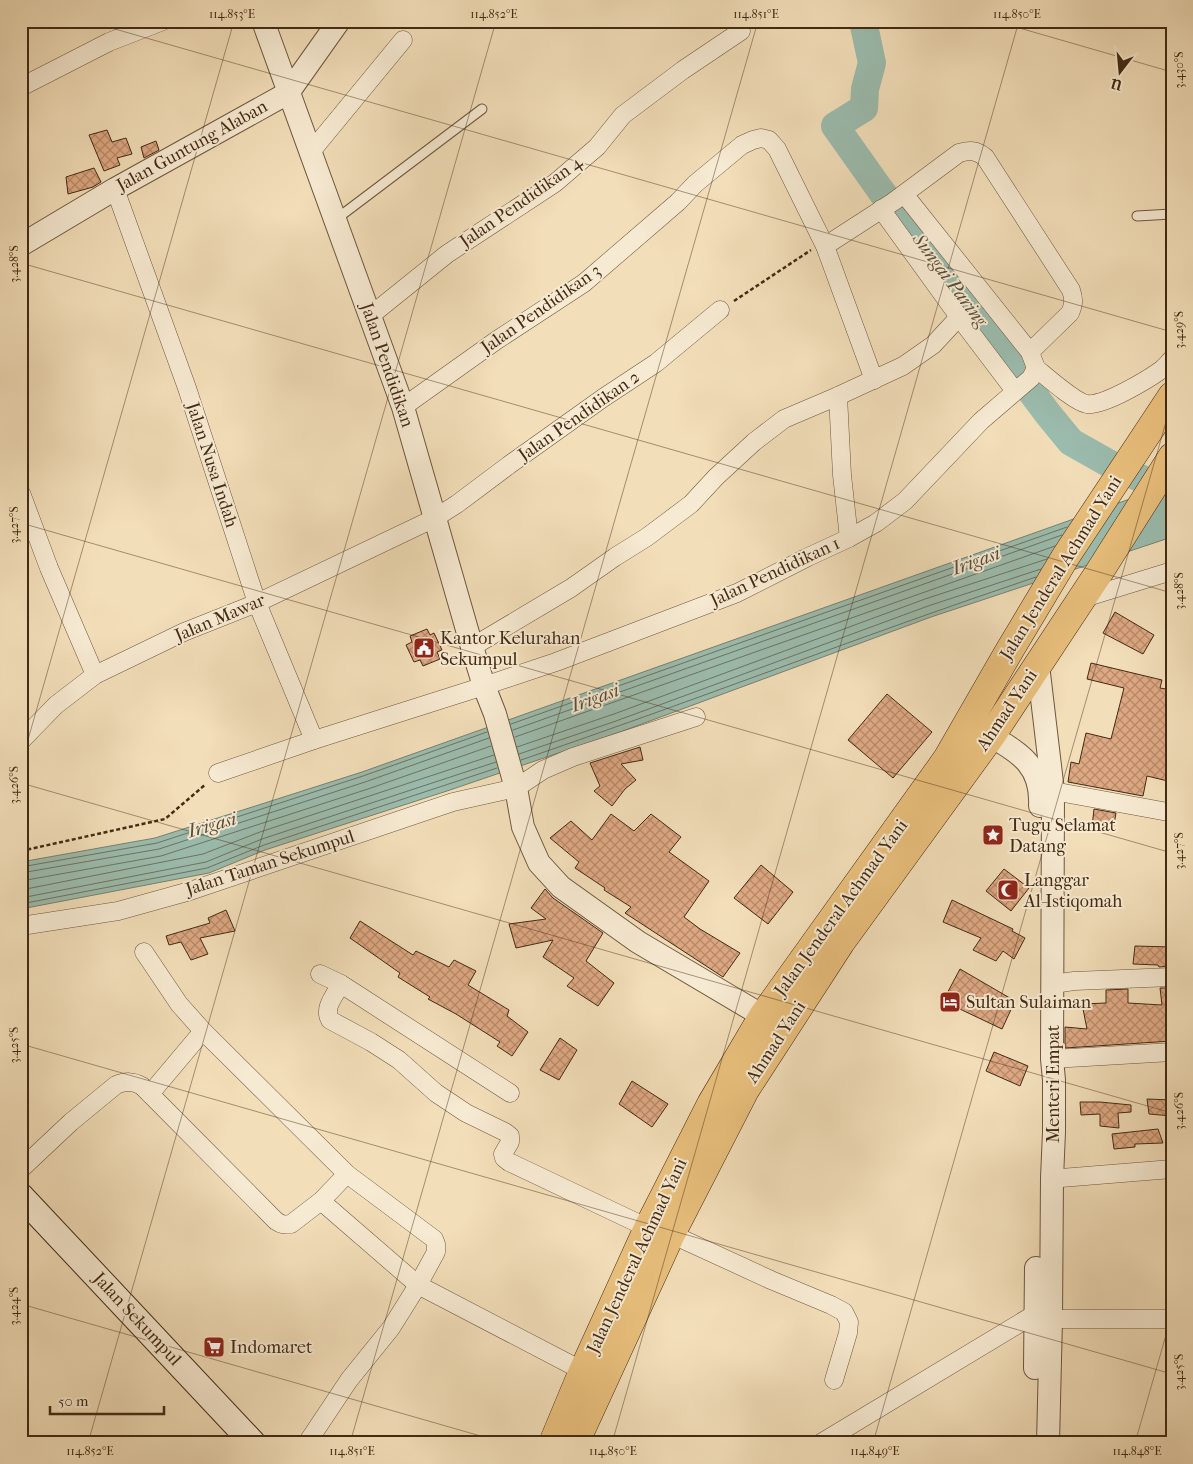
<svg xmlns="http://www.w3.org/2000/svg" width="1193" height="1464" viewBox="0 0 1193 1464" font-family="'IM FELL French Canon',serif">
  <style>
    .water { fill: #9bbcae; stroke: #778270 }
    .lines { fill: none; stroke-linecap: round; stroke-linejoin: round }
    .shore { stroke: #6e7361; stroke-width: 1 }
    .river { stroke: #9bbcae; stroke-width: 28 }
    .building { fill: url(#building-cross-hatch); stroke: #422a14 }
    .service-casing { stroke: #6e573d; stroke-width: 11 }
    .minor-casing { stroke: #6e573d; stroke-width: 19 }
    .tertiary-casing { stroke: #6e573d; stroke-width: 24 }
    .secondary-casing { stroke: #422a14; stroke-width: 27 }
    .trunk-casing { stroke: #422a14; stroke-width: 29 }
    .path { stroke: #422a14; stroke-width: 2.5; stroke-dasharray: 4 2.5; stroke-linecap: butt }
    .service { stroke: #f7ead2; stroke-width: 9 }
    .minor { stroke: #f7ead2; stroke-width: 18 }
    .tertiary { stroke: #f7ead2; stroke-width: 22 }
    .secondary { stroke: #f7ead2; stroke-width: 25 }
    .trunk { stroke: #e9bf7c; stroke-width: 28 }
    .ticks { fill: none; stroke: #422a14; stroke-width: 1; stroke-opacity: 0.45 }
    .labels { text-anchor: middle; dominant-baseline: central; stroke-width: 4; stroke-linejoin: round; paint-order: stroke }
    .street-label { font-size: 18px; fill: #422a14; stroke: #f7ead2 }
    .poi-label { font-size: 18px; fill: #422a14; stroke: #f7ead2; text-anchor: start }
    .water-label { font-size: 19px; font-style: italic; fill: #584e3a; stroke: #f7ead2 }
    .neatline { fill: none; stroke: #422a14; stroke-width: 2 }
    .ticks-label { font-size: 12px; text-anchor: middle; fill: #422a14 }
  </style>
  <defs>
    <pattern id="building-cross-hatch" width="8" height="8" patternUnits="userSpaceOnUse" patternTransform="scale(1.25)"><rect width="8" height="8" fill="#dea883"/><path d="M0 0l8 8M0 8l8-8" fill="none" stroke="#b6896a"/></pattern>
  </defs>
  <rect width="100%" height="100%" fill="#f2deb9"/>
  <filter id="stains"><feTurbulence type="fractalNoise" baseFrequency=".004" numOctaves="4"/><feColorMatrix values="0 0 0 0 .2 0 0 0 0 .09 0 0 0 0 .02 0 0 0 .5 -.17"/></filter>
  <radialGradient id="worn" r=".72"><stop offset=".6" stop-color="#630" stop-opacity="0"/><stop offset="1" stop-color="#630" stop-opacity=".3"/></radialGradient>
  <polygon class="water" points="1172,484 1172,537 931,617 620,732 447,791 265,850 209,873 21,909 21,862 155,838 362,772"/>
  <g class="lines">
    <g class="shore">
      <polyline points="511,724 1067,527"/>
      <polyline points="513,730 1062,535"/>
      <polyline points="515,737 1055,546"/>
      <polyline points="517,747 614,714 925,599 1047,559"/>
      <polyline points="519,754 616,721 928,606 1041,569"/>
      <path d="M521,760C694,701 863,635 1036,577"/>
      <polyline points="21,867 157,843 363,776 487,732"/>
      <polyline points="21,873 159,849 365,782 489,738"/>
      <polyline points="21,881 161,856 368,789 491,746"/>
      <polyline points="21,890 203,854 260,832 494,755"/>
      <polyline points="21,898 206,862 262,839 496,762"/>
      <polyline points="21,904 207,868 264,845 497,768"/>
    </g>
    <polyline class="river" points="863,21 872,63 865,89 864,108 835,126 881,191 1048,414 1071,442 1110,464 1172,493"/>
  </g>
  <g class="building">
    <polygon points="107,130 112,142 126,138 132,154 117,158 120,165 104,171 89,135"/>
    <polygon points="156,141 159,150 144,158 141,147"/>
    <polygon points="94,168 101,182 93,187 68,194 66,177"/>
    <polygon points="1115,612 1154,635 1143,654 1103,633"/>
    <polygon points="427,629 430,635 434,633 442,650 437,652 440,659 423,666 420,660 414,662 406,645 412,642 410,636"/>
    <polygon points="1091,663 1162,680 1160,688 1172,690 1172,782 1147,776 1143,796 1068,782 1071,762 1079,764 1086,733 1111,739 1124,688 1087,679"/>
    <polygon points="887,694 932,732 893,778 848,740"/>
    <polygon points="640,747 643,760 621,764 636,780 625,789 612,806 594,791 600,786 590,763"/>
    <polygon points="1094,809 1116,813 1113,830 1092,827"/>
    <polygon points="611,814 634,831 651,814 681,837 669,852 709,881 684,917 700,929 740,953 723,977 625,913 631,907 604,890 605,888 575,868 579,862 550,838 571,821 592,840"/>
    <polygon points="761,865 793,892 768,924 734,898"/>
    <polygon points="1004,869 1029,888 1011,911 986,891"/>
    <polygon points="545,889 553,898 603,933 586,961 614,983 598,1006 567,986 574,978 543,957 553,940 516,948 509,924 546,919 531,908"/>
    <polygon points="952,900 1013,929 1012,931 1025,938 1014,959 1003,951 996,961 973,950 981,938 943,922"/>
    <polygon points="226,910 235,931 200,938 208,954 191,960 181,942 169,945 166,936 210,923 208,918"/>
    <polygon points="360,921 413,955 416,951 449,967 454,960 476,971 468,985 509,1010 507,1016 528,1032 512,1056 497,1046 500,1042 456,1014 428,999 430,997 398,977 400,973 350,938"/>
    <polygon points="1135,946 1172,947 1172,966 1159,967 1158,965 1133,964"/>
    <polygon points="960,969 1015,1001 1002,1029 943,1001"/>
    <polygon points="1160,988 1172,988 1172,1041 1065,1048 1065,1027 1087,1029 1082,1004 1106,1003 1106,990 1128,989 1128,1003 1162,1005"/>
    <polygon points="560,1038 577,1050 559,1080 540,1070"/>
    <polygon points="994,1052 1028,1066 1020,1086 986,1071"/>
    <polygon points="632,1081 668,1104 652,1127 619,1104"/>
    <polygon points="1147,1099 1172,1100 1172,1116 1149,1114"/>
    <polygon points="1080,1102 1100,1102 1131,1105 1131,1112 1118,1113 1119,1128 1100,1126 1100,1114 1081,1115"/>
    <polygon points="1158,1129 1163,1143 1135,1144 1135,1147 1114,1149 1112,1134"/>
  </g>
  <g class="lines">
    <g class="service-casing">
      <g id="service">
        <polyline points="1137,216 1172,214"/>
        <polyline points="335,220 482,109"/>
      </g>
    </g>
    <g class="minor-casing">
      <g id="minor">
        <polyline points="21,87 109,42 163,21"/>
        <polyline points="310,153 403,40"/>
        <polyline points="115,189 187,388 257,603 314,740"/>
        <polyline points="904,194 1030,352"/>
        <polyline points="881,209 959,317 1015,391"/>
        <path d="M825,246L893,202L959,153C970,150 976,150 985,157L1071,290C1074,299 1074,304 1070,313L1030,352L1036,368"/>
        <polyline points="370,316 447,254 555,183 597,147 623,115 683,70 741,31"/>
        <polyline points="838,396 842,475 849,538"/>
        <polyline points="403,407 497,340 584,283 678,202 695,184 742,145 753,140 761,138 769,140 777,149 825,246 874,380"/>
        <polyline points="21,493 49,568 95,675"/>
        <polyline points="1081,599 1172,571"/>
        <polyline points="472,647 571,588 615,557 647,537 691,504 716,477 754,442 784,419 838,396 903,366 933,345 959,317"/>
        <polyline points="21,741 56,705 95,675 184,632 257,603 435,518 457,504 509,465 603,398 656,363 720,310"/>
        <path d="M218,773L314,740L484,686L556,662L737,593L808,557L849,538L876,523L905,501L981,421L1031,378L1036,368C1047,377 1075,402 1087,404C1104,406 1147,380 1161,370C1165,367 1168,363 1172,359"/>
        <polyline points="1053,791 1168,812 1172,812"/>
        <polyline points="21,926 118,911 190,891 453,802 516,788 543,770 573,757 696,717"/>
        <polyline points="144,952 179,1004 203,1031 347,1174 434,1239 436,1244 436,1252 418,1285 391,1328 349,1380 307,1443"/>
        <polyline points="320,974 341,984 510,1093"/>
        <path d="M341,984C335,995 323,1008 330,1020L371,1042L399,1060L436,1093L466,1113L505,1132L510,1136V1142L503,1154L504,1158L509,1162L648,1228"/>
        <polyline points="1053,984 1074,981 1172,977"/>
        <polyline points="1052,1059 1172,1052"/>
        <polyline points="150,1094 203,1031"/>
        <path d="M21,1169L71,1122L116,1085C126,1081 133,1081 142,1086L276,1221C282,1225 285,1225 291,1224L321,1201L347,1174"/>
        <polyline points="1052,1178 1061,1178 1172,1169"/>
        <polyline points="321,1201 418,1285 583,1371"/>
        <polyline points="671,1234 771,1280 831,1305 844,1312 849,1322 848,1333 834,1380"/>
        <polyline points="1051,1319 1172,1319"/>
        <polyline points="821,1443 1035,1314"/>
      </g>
    </g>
    <g class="tertiary-casing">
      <g id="tertiary">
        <polyline points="263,21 403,407 472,647 484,686 495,714 516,788 523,827 539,863 561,887 638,942 763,1016"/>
        <polyline points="21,245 115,189 288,93 339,21"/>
        <polyline points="1038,665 1053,791 1052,1059 1054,1080 1054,1132 1052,1178 1051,1319 1048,1443"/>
        <path d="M991,736C1021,754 1042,766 1040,806"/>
        <polyline points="1035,1368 1036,1268"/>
      </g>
    </g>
    <g class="secondary-casing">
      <polyline id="secondary" points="21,1196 253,1443"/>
    </g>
    <g class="trunk-casing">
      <g id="trunk">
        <polyline points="553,1443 583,1371 648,1228 711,1104 763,1016 947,759 1008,653 1066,556 1172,396"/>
        <polyline points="575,1443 671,1234 745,1090 841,942 991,736 1098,574 1172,457"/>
      </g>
    </g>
    <g class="path">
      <polyline points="734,301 811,250"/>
      <polyline points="21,851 165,819 206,784"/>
    </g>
    <use href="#service" class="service"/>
    <use href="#minor" class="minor"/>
    <use href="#tertiary" class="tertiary"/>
    <use href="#secondary" class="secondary"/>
    <use href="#trunk" class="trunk"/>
  </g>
  <path class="ticks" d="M87,21L1172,332M995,21L1172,72M21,263L1172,593M21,523L1172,853M21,764L234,21M21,783L1172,1113M21,1044L1172,1374M21,1304L505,1443M88,1443L496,21M350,1443L758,21M612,1443L1019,21M873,1443L1172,401M1135,1443L1172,1314"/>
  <defs>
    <g id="civic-square" transform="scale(1.125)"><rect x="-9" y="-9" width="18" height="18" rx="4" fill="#8f2418" stroke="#f7ead2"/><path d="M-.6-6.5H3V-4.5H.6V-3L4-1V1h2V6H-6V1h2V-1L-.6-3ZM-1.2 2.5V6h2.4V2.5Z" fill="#fff"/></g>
    <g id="sight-square" transform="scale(1.125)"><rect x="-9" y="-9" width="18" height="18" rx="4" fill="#8f2418" stroke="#f7ead2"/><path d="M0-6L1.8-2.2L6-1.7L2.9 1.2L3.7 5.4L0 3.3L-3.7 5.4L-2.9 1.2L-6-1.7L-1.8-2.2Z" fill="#fff"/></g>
    <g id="mosque-square" transform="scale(1.125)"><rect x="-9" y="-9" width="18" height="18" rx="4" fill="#8f2418" stroke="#f7ead2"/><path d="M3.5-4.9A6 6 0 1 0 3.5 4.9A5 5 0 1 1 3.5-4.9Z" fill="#fff"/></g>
    <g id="hotel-square" transform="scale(1.125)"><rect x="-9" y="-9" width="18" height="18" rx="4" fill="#8f2418" stroke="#f7ead2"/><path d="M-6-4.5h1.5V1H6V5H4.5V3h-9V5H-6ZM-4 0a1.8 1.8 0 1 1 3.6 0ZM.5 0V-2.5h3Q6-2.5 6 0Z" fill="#fff"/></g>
    <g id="supermarket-square" transform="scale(1.125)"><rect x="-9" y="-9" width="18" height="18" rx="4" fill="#8f2418" stroke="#f7ead2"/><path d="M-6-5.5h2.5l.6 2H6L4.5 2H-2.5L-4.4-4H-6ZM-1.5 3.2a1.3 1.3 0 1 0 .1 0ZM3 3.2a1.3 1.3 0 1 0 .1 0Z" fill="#fff"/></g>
  </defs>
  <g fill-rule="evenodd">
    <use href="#civic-square" x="424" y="648"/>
    <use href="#sight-square" x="993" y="835"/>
    <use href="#mosque-square" x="1008" y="890"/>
    <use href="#hotel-square" x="950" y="1002"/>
    <use href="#supermarket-square" x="214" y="1347"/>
  </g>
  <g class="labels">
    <g class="street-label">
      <text transform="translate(192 146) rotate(-29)">Jalan Guntung Alaban</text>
      <text transform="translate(521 202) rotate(-35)">Jalan Pendidikan 4</text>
      <text transform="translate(541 309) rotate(-35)">Jalan Pendidikan 3</text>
      <text transform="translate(387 365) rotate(71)">Jalan Pendidikan</text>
      <text transform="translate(579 416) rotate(-35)">Jalan Pendidikan 2</text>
      <text transform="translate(212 465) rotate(72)">Jalan Nusa Indah</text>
      <text transform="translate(1061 568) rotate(-58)">Jalan Jenderal Achmad Yani</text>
      <text transform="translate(775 572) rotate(-25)">Jalan Pendidikan 1</text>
      <text transform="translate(220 618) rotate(-23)">Jalan Mawar</text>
      <text transform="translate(1007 710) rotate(-56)">Ahmad Yani</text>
      <text transform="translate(270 863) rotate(-18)">Jalan Taman Sekumpul</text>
      <text transform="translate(841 908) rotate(-54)">Jalan Jenderal Achmad Yani</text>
      <text transform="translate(776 1042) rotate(-57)">Ahmad Yani</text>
      <text transform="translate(1053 1084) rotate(-90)">Menteri Empat</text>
      <text transform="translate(637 1256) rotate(-65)">Jalan Jenderal Achmad Yani</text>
      <text transform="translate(137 1319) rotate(47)">Jalan Sekumpul</text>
    </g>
    <g class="poi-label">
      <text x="440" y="638">Kantor Kelurahan<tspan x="440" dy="21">Sekumpul</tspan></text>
      <text x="1009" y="825">Tugu Selamat<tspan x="1009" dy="21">Datang</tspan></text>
      <text x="1024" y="880">Langgar<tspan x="1024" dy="21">Al-Istiqomah</tspan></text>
      <text x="966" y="1002">Sultan Sulaiman</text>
      <text x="230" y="1347">Indomaret</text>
    </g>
    <g class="water-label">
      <text transform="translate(950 280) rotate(53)">Sungai Paring</text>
      <text transform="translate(976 561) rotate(-20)">Irigasi</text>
      <text transform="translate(595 698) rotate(-20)">Irigasi</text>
      <text transform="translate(212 825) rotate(-16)">Irigasi</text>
    </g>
  </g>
  <rect width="1193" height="1464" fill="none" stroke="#f2deb9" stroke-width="55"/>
  <g transform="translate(1120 72) rotate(196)" stroke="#f7ead2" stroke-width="4" paint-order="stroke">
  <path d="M0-4L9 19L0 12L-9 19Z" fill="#422a14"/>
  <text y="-8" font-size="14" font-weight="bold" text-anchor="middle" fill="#422a14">U</text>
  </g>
  <path d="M50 1406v8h114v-8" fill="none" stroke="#422a14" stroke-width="2.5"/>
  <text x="58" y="1406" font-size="15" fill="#422a14" stroke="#f7ead2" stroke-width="4" paint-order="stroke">50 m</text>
  <rect x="28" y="28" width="1138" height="1408" class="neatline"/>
  <g class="ticks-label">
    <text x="232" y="18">114.853°E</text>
    <text x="494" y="18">114.852°E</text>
    <text x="756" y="18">114.851°E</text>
    <text x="1017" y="18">114.850°E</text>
    <text transform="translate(1179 70) rotate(-90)" y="4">3.430°S</text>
    <text transform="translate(14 264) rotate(-90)" y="4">3.428°S</text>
    <text transform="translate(1179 330) rotate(-90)" y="4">3.429°S</text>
    <text transform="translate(14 525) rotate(-90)" y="4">3.427°S</text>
    <text transform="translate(1179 591) rotate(-90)" y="4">3.428°S</text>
    <text transform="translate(14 785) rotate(-90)" y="4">3.426°S</text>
    <text transform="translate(1179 851) rotate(-90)" y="4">3.427°S</text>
    <text transform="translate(14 1045) rotate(-90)" y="4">3.425°S</text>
    <text transform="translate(1179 1111) rotate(-90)" y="4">3.426°S</text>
    <text transform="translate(14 1306) rotate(-90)" y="4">3.424°S</text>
    <text transform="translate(1179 1372) rotate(-90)" y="4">3.425°S</text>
    <text x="90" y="1455">114.852°E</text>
    <text x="352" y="1455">114.851°E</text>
    <text x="613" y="1455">114.850°E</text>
    <text x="875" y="1455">114.849°E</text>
    <text x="1137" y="1455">114.848°E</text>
  </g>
  <rect width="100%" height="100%" filter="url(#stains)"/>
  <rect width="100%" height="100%" fill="url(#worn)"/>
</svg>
